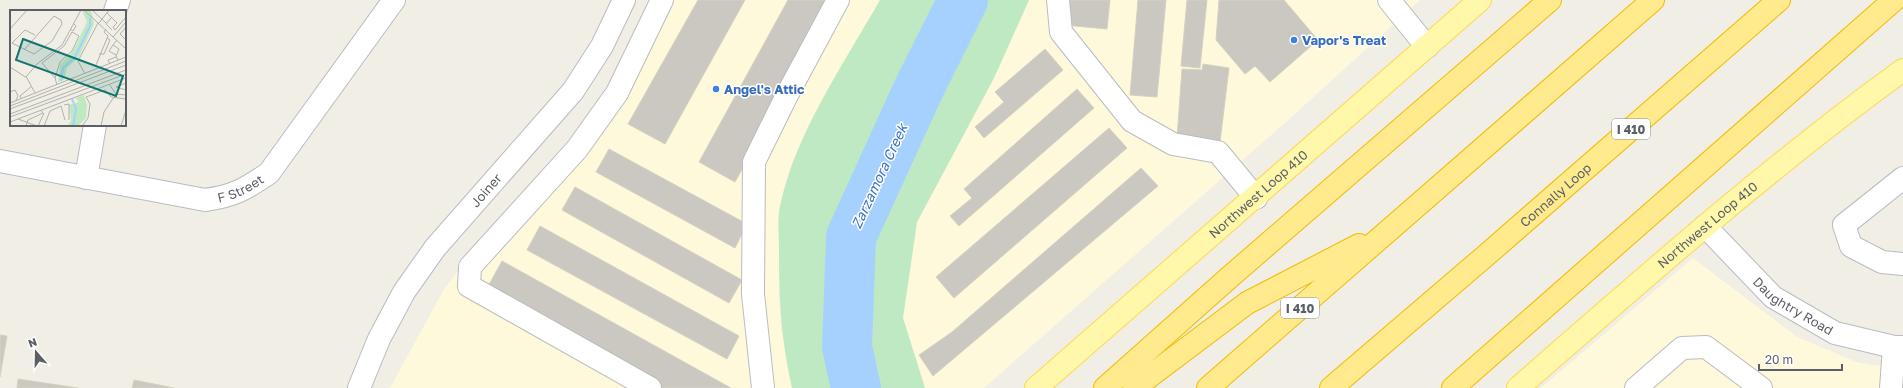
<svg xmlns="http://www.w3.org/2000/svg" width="1903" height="388" viewBox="0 0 1903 388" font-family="'Golos Text',sans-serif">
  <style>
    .commercial { fill: #fff9db }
    .green { fill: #bfe9c2 }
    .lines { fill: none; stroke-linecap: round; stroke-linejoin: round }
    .river { stroke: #a6d1ff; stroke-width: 50 }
    .building { fill: #cbc8c1; stroke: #d5d1c2 }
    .minor-casing { stroke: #b9bcc1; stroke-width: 24 }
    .major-casing { stroke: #fdd951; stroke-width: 24 }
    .highway-casing { stroke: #f5ba00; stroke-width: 24 }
    .minor { stroke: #fff; stroke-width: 22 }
    .major { stroke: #fff8ab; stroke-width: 22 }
    .highway { stroke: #ffea8d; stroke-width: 22 }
    .shop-dot { fill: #3f7fe0; stroke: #fff; stroke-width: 1.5 }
    .labels { text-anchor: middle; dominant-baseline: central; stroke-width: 3; stroke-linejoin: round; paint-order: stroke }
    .shield { fill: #fff; stroke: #8d9094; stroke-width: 1 }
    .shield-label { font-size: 12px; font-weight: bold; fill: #5c6066 }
    .shop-label { font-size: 13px; font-weight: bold; fill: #366cbe; stroke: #fff; text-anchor: start }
    .street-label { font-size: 13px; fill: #5c6066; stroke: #fff }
    .water-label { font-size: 14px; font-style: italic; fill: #3b74c4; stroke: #fff }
    .inset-river { fill: none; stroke: #a6d1ff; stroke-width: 2 }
    .inset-road { fill: none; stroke: #b1b1ae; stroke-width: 1 }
    .view { fill: #0f766e; fill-opacity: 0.15; stroke: #0f766e; stroke-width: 2 }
    .inset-edge { fill: none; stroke: #5c6066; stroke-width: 2 }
  </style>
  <rect width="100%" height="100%" fill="#f0eee5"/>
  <g class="commercial">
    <polygon points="659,0 880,0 810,122 792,163 779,208 779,296 781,328 792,388 390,388 444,289 470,256 592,118"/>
    <polygon points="1029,0 1420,0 1286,122 984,388 925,388 903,318 917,222 994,78"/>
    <polygon points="1693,258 1797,337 1859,363 1903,369 1903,388 1541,388"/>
  </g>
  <path class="green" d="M880,0H1029L994,78L917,222L903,318L925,388H792C781,340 779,298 779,249C779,236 777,220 780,207C794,136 844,63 880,0Z"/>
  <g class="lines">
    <polyline class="river" points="856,388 847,347 851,237 919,88 963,0"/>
  </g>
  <g class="building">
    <polygon points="698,0 745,0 665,144 628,124"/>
    <polygon points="788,0 835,0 735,182 699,162"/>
    <polygon points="1067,0 1110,0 1107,29 1064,25"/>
    <polygon points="1138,0 1166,0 1157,97 1130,95"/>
    <polygon points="1187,0 1207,0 1200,68 1181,66"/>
    <polygon points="1219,0 1284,0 1318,40 1270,82 1255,66 1245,74 1216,40"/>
    <polygon points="1045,49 1063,70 984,138 975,127 1004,102 995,92"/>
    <polygon points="1203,64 1229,68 1220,142 1177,138 1182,69 1202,70"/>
    <polygon points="1077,89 1094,108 959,226 950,216 972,198 964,189"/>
    <polygon points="1109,128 1127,148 954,298 936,277"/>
    <polygon points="609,149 747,224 735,248 596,172"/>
    <polygon points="1141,168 1158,186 933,376 919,355 952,332"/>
    <polygon points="575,187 742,280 729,303 562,210"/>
    <polygon points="540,226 739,336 727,359 527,250"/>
    <polygon points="502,261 731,388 663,388 486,290"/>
    <polygon points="0,335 7,336 0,377"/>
    <polygon points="18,379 78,388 17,388"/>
    <polygon points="134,380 174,388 132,388"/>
  </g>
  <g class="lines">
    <g class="minor-casing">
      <g id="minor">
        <polyline points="1058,0 1061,32 1132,121 1173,144 1218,152 1256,198"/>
        <polyline points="1389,0 1427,47"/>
        <polyline points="115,11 119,0"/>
        <path id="s1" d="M0,161L205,200C234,196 246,189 269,173L394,0"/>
        <polyline points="86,178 95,125"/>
        <polyline points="1903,178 1844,225 1851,246 1882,262 1903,264"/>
        <path id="s2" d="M1705,226L1773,297L1835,333L1894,347H1903"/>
        <path id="s3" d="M359,388L379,339L404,292L435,248L573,91L602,46L624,0"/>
        <polyline points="650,388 469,286 470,267 577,149 617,93 662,0"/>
        <polyline points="763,388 753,294 754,162 788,93 838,0"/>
        <polyline points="1636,388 1682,348 1706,347 1761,388"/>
        <polyline points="1891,388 1894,347"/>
      </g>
    </g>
    <g class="major-casing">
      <g id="major">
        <path id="s4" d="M1036,388L1480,0"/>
        <path id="s5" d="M1518,388C1644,278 1768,168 1903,70"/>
      </g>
    </g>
    <g class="highway-casing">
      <g id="highway">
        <polyline points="1105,388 1232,275 1550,0"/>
        <polyline points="1134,388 1247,303 1359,245"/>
        <polyline points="1208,388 1653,0"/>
        <path id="s6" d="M1331,388L1483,258L1779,0"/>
        <polyline points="1453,388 1894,0"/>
      </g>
    </g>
    <use href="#minor" class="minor"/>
    <use href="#major" class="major"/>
    <use href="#highway" class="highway"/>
  </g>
  <g class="shop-dot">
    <circle cx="1294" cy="40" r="4"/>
    <circle cx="716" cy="89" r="4"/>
  </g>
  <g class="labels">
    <g class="shield">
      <rect x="1612" y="119" width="38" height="20" rx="3"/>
      <rect x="1281" y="298" width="38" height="20" rx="3"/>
    </g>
    <g class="shield-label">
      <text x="1631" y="129">I 410</text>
      <text x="1300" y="308">I 410</text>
    </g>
    <g class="shop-label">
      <text x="1302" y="40">Vapor's Treat</text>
      <text x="724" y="89">Angel's Attic</text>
    </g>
    <g class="street-label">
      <text stroke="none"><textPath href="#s1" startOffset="246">F Street</textPath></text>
      <text stroke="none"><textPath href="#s3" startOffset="237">Joiner</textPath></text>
      <text stroke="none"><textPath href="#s4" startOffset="295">Northwest Loop 410</textPath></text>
      <text stroke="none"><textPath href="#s6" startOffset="296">Connally Loop</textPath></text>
      <text stroke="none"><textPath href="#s5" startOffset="250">Northwest Loop 410</textPath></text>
      <text stroke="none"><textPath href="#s2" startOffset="120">Daughtry Road</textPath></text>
    </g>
    <g class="water-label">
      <text transform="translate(879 176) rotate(-65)">Zarzamora Creek</text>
    </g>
  </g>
  <g transform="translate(10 10)">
    <rect width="116" height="116" fill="#f0eee5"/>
    <path d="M72,0H81L84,14L69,47L57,58L54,70L48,72L50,55L63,41L77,12ZM74,85L77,95L76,108L68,116H58L61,110L59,95L69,92L66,88Z" fill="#bfe9c2"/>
    <path class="inset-river" d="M51,71L53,58L65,47L80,16V8M62,89L66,99L63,116"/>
    <path class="inset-road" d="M74,0L116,39M82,0L96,13M97,3L107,13L103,17L105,20L116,7M101,8L96,14L102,20M89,13L99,0M0,19L17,0M60,19L63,21L66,16L63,13M25,25L15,20L2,33L24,44L42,31L52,14L51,10L44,6M103,27L116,12M115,29L110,24L116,17M107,30L103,35L109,39L106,46L108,50M103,35L99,41L106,45M14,40L44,6M89,44H94L100,30L97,28M100,54L98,50L106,47M86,55L98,26L94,22L96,19M0,57L17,68L25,83M75,64L68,51L88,13M16,67L27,54L52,35L71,0M45,68L50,52L62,41L69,26L62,22L54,36L32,53L45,68L47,75M116,73L106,77L116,80M99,74L106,84L116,85M0,82L5,80L8,86L6,90M76,87L95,80L101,87L116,89M11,88L10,86L22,76M0,93L116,47M54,95L59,94V110M0,96L116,51M0,99L116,55M0,104L116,60M0,107L116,64M8,109L27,116M0,112L116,68M16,116L18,110L33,103L31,100M28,116L34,103M34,116L40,101L51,96L55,110M72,116L78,108L80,94L76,87M91,116L94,102L106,84M111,116L116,100"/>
    <path class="view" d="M13,29L113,66L106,86L6,50Z"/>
    <rect width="116" height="116" class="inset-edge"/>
  </g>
  <g transform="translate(36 352) rotate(340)" stroke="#ffffff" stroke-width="3" paint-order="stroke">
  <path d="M0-3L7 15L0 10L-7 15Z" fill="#5c6066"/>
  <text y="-6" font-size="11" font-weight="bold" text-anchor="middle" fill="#5c6066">N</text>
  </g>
  <path d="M1759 364v6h83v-6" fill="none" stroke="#5c6066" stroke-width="2"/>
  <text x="1765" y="364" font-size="12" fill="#5c6066" stroke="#ffffff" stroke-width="3" paint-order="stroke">20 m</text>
</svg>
